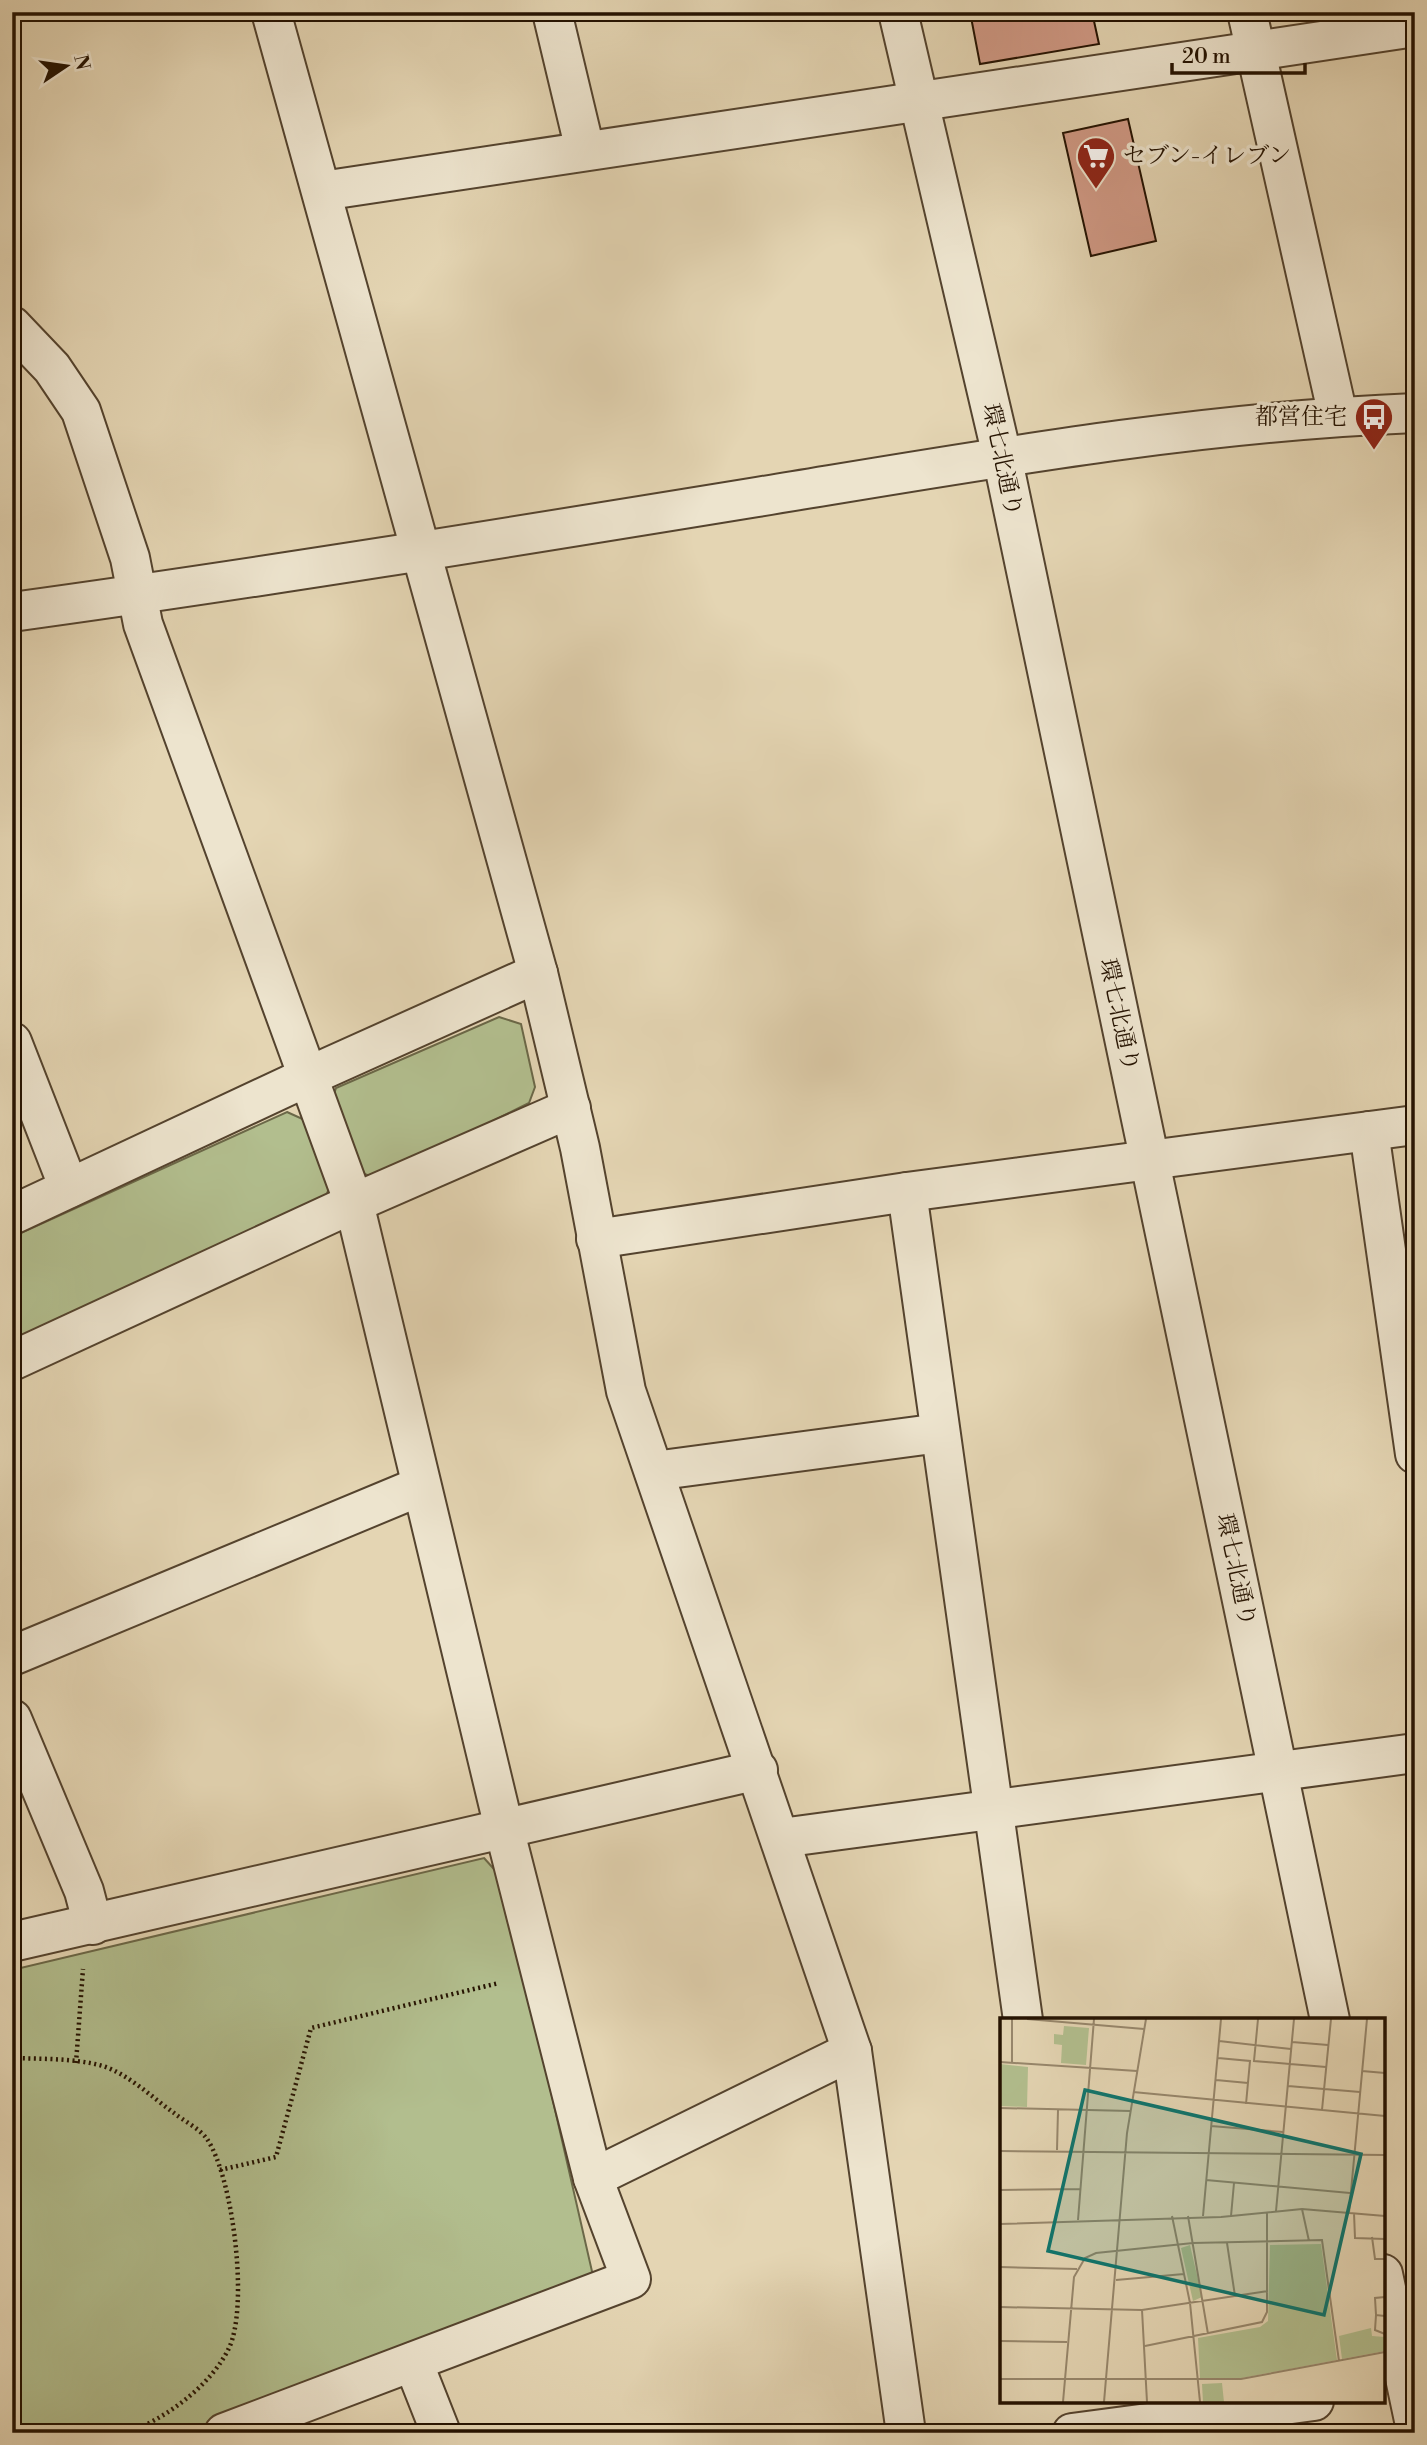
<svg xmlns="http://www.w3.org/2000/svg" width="1427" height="2445" viewBox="0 0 1427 2445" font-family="'Libre Bodoni','Noto Serif JP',serif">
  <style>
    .green { fill: #b2be8e; stroke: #6b6848; stroke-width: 2 }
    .building { fill: #d09985; stroke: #241201; stroke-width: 2 }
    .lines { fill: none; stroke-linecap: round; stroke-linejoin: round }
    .minor-casing { stroke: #54432e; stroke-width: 42 }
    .path { stroke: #241201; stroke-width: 4.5; stroke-dasharray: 2 3.5; stroke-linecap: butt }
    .minor { stroke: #ede4ce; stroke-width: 38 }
    .labels { text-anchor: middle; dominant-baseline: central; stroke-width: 7; stroke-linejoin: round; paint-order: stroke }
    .poi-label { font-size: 23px; fill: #241201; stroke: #ede4ce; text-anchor: start }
    .street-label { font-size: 23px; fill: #241201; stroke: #ede4ce }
    .inset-road { fill: none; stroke: #97876c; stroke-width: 2 }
    .view { fill: #0f766e; fill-opacity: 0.15; stroke: #0f766e; stroke-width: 3.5 }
    .inset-edge { fill: none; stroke: #241201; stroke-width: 3.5 }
  </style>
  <rect width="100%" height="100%" fill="#e4d5b3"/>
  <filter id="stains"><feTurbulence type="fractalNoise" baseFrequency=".00286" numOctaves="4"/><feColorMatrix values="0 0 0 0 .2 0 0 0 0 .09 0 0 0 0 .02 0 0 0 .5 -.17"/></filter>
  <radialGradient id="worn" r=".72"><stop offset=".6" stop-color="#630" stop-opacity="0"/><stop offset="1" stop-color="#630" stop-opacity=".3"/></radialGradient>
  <g class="green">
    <polygon points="499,1017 521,1024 535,1087 529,1103 377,1178 355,1171 329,1109 336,1088"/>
    <polygon points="287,1112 307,1121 331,1182 322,1208 12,1346 12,1237"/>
    <polygon points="484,1858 502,1878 594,2280 192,2433 12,2433 12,1970"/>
  </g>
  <g class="building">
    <polygon points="970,12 1092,12 1099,44 980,64"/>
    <polygon points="1128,119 1156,241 1091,256 1063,133"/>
  </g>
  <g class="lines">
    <g class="minor-casing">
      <g id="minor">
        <polyline points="271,12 538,973 580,1148 626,1391 852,2051 906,2433"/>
        <polyline points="552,12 585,150"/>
        <polyline points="898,12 1002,456 1330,2020"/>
        <polyline points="1247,12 1338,416"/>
        <polyline points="322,191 1415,27"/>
        <polyline points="12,326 52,368 81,411 130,558 143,624 354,1203 504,1828 593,2178 631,2279 224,2433"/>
        <path d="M12,612C259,578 505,538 751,498C972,462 1191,422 1415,413"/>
        <polyline points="12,1042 69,1188"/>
        <polyline points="1369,1131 1415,1454"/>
        <polyline points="907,1192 1023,2020"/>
        <polyline points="12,1215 309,1076 538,973"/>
        <polyline points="596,1239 907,1192 1415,1125"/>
        <polyline points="12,1361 354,1203 571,1108"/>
        <polyline points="654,1471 940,1433"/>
        <polyline points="12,1656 421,1486"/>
        <polyline points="12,1719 84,1891 93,1925"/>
        <polyline points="781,1838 1415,1753"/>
        <polyline points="12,1942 758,1770"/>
        <polyline points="593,2178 852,2051"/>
        <polyline points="1383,2274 1415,2425"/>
        <polyline points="413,2362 441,2433"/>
        <polyline points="1072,2433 1314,2401"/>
      </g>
    </g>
    <g class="path">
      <path d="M12,2058C42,2059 74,2058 103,2066C128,2074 153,2098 174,2113C184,2121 200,2129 207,2139C233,2177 249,2306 229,2348C212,2383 174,2412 139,2428L141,2433"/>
      <polyline points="76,2063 83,1969"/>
      <polyline points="220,2170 276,2157 311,2028 499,1983"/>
      <polyline points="126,2433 139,2428"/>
    </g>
    <use href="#minor" class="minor"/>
  </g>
  <defs>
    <g id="supermarket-pin" transform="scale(2.0125)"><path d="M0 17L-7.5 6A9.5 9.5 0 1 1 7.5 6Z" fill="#8f2418" stroke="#ede4ce"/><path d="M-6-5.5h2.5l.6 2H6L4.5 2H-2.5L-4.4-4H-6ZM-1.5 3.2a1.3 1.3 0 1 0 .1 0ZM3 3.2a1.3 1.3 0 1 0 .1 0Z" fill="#fff"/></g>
    <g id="bus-pin" transform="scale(2.0125)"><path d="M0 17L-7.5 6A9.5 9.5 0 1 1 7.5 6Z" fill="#8f2418" stroke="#ede4ce"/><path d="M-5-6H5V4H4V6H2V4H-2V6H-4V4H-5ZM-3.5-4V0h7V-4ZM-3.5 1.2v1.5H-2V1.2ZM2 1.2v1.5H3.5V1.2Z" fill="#fff"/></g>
  </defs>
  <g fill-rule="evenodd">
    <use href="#supermarket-pin" x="1096" y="156"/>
    <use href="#bus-pin" x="1374" y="417"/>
  </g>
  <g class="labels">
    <g class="poi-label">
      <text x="1123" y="156">セブン-イレブン</text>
      <text x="1347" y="417" text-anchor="end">都営住宅</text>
    </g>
    <g class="street-label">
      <text transform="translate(1002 460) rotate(78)">環七北通り</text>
      <text transform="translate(1119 1015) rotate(78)">環七北通り</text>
      <text transform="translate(1236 1570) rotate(78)">環七北通り</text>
    </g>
  </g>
  <g transform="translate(1000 2018)">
    <rect width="385" height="385" fill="#e4d5b3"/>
    <path d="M64,8L89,10L86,47L61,45L62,27L54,26V16L63,17ZM0,46L28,49L27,89L0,88ZM321,226L337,342L242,360L200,361L198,320L260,309L268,303L270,227ZM190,227L202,279L193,283L181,230ZM371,310L372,318L385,319V333L342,341L339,318ZM222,365L224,384H203L202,366Z" fill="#b2be8e"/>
    <path class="inset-road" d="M27,1L144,11M258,1L254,43L290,46M219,23L291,31M292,24L328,27M218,40L250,43L246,86M0,44L137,53M12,45V1M290,46L326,49M362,53L385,55M216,62L248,65M288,68L360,74M133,74L385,98M0,90L130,93M322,92L331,1M211,108L283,114M57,132L58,92M0,133L385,137M206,162L350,175M0,172L80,171M302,191L309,223M276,193L294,1M349,195L367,1M354,195L355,220L385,221M172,198L190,285L200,384M188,198L208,316M203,198L221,1M231,198L234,165M78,202L94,1M0,206L221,199L302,191L385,198M372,219L375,241H385M227,225L235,278M0,249L77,251M116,262L184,256M0,289L142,292L268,273M142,292L147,384M376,297L375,280L385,279M385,298L376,297L375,312L385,316M0,323L67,324M145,328L262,304L267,294V194M0,361H241L385,334M63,384L74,259L85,240L96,235L193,225L322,222L339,343M104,384L127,115L146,1"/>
    <path class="view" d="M85,72L361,136L324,297L48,233Z"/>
    <rect width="385" height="385" class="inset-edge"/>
  </g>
  <rect width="1427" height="2445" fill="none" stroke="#e4d5b3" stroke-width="42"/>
  <rect x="14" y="14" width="1399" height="2417" fill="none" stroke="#241201" stroke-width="3.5"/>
  <rect x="21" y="21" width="1385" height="2403" fill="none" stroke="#241201" stroke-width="2"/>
  <g transform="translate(66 66) rotate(77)" stroke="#ede4ce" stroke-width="5" paint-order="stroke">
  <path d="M0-5L12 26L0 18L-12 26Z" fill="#241201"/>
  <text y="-10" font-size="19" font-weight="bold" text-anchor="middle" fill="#241201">N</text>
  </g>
  <path d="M1172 63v10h133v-10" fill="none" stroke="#241201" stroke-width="3.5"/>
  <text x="1182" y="63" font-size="21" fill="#241201" stroke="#ede4ce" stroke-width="5" paint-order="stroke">20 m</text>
  <rect width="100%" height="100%" filter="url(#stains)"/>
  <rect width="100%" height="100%" fill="url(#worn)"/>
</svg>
